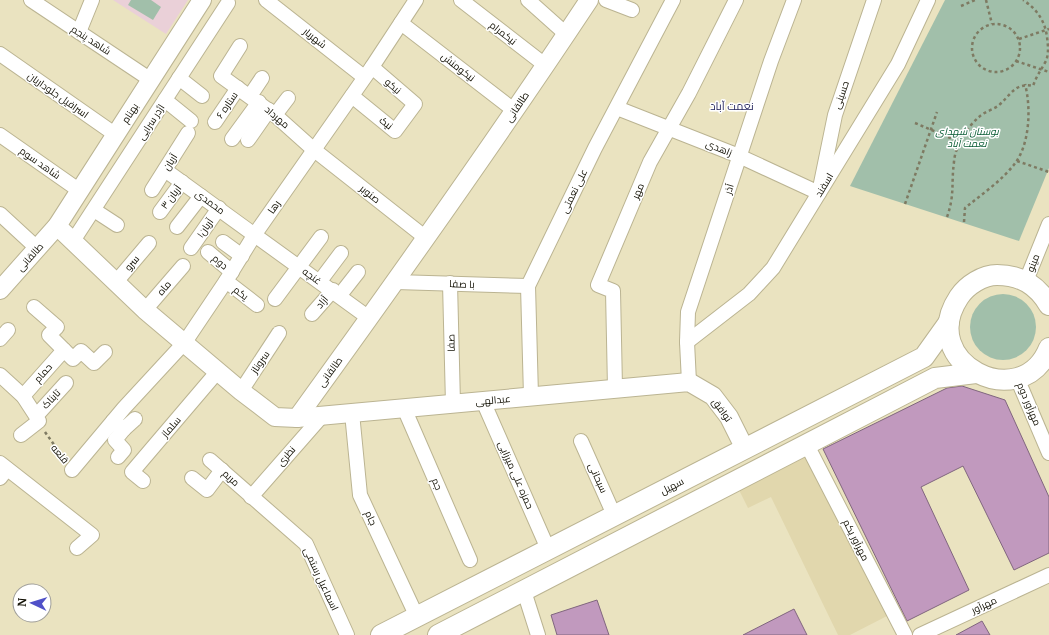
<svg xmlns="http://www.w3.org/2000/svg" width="1049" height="635" viewBox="0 0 1049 635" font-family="Merriweather,Cairo,serif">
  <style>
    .built { fill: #e1d7ad }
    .education { fill: #ead0d8 }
    .green { fill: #a1bfaa }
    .building { fill: #c199be; stroke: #80667e }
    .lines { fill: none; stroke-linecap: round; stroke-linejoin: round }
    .minor-casing { stroke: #bbb492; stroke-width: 16 }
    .tertiary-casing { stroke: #bbb492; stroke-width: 20 }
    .secondary-casing { stroke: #bbb492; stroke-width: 22 }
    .path { stroke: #7e7a62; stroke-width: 2.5; stroke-dasharray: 3 3; stroke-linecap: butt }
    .minor { stroke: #fff; stroke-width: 14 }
    .tertiary { stroke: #fff; stroke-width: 18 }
    .secondary { stroke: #fff; stroke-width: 20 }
    .labels { text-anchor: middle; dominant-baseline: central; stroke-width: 3; stroke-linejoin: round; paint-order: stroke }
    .street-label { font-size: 10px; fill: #131105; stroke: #fff }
    .park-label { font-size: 10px; font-style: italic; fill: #075b33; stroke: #fff }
    .neighbourhood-label { font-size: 11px; fill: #22235c; stroke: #fff }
  </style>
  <rect width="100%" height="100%" fill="#eae3c0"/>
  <polygon class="built" points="807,452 887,616 850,635 838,635 771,497 748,508 737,486"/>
  <polygon class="education" points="113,0 188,0 166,34"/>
  <g class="green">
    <polygon points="131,0 151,0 161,7 153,20 128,5"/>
    <polygon points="945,0 1049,0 1049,168 1019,241 850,186"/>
    <circle cx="1003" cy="327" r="33"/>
  </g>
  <g class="building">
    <polygon points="962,386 1005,400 1049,497 1049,553 1014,570 963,466 921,487 969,590 907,621 823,449 947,388"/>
    <polygon points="597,600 609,635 557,635 551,615"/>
    <polygon points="794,609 807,635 743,635"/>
    <polygon points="982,621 990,635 956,635"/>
  </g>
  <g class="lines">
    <g class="minor-casing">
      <g id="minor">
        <polyline points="31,0 151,80"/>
        <polyline points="266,0 364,77"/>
        <polyline points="461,0 545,65"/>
        <polyline points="528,0 566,34"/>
        <polyline points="606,0 632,10"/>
        <polyline points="401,23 515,111"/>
        <polyline points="79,32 92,0"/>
        <polyline points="240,46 221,76 275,115 313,149 426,238"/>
        <polyline points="0,54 116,135"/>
        <polyline points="179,78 202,96"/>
        <polyline points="250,96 262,78"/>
        <polyline points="352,96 395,131 415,104 372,67"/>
        <polyline points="165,100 191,121"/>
        <polyline points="617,108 739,156 819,193 835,115 874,0"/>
        <polyline points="275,115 288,98"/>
        <polyline points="215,122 238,88"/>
        <polyline points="0,135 80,191"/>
        <polyline points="232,139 259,102"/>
        <polyline points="248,140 269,110"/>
        <polyline points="165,170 369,318"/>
        <polyline points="152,190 188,133"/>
        <polyline points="94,210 117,225"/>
        <polyline points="160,212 182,182"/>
        <polyline points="0,214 38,249"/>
        <polyline points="177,227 201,196"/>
        <polyline points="73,241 228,3"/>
        <polyline points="223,242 242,256"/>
        <polyline points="191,248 219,208"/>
        <polyline points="208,252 232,272"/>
        <polyline points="226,281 257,305"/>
        <polyline points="320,281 341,253"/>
        <polyline points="1026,281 1049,224"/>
        <polyline points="116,282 149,243"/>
        <polyline points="396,282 528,286"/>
        <polyline points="450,283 453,404"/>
        <polyline points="340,295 358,272"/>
        <polyline points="275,299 321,237"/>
        <polyline points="34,307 57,327 49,335 73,359 81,351 94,363 105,352"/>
        <polyline points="145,310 183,266"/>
        <polyline points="312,314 333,290"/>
        <polyline points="0,339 8,330"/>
        <polyline points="687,342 749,294 773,268 898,64 928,0"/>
        <polyline points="0,375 23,396 36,416 66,383"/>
        <polyline points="1017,378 1049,453"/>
        <polyline points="689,382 687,342 688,312 771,61 794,0"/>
        <polyline points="615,388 613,291 598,285 650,162 689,93 736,0"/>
        <polyline points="241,391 279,333"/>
        <polyline points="23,396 64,350"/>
        <polyline points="531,396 528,286 595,148 673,0"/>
        <polyline points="483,401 548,549"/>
        <polyline points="404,408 470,560"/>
        <polyline points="352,413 360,495 417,617"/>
        <polyline points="113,421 124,429 115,440 124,450 118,457"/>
        <polyline points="124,429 135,419"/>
        <polyline points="21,435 39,421"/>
        <polyline points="581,441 614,515"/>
        <polyline points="807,445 905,635"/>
        <polyline points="210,460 306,544 347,635"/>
        <polyline points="0,463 92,535 77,548"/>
        <polyline points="72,470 124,408 185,342 226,281 255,234 372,67 416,0"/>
        <polyline points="0,478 7,469"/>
        <polyline points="192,478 207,490 222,470"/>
        <polyline points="143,481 132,472 218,371"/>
        <polyline points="251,497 322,416"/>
        <polyline points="524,591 538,635"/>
        <polyline points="920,635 1049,575"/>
      </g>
    </g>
    <g class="tertiary-casing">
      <g id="tertiary">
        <polyline points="57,226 145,310 241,391 275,417 297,418 689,382 713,396 729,417 745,449"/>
        <polyline points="0,290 57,226 202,0"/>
        <path d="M297,418C397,280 495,142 589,0"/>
      </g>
    </g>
    <g class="secondary-casing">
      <g id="secondary">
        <path d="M1049,305C1037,285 1021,275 997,275C983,275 967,285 959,297C915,363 1022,416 1049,348"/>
        <polyline points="381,635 924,357 949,322"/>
        <polyline points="438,635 935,378 976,373"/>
      </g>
    </g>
    <g class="path">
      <polyline points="986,0 992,24"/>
      <polyline points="961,6 975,0"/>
      <circle cx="996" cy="48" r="24"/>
      <polyline points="1019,39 1049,29"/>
      <polyline points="1016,61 1049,72"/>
      <polyline points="915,123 960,142"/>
      <polyline points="1017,161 1049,172"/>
      <polyline points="905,204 937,112"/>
      <path d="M947,217C955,194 951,184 954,162C955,146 967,127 979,117C984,112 992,110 998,106C1010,96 1015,82 1033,86C1036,77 1041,70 1046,61C1049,53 1048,45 1047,37C1045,21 1037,9 1023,0"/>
      <path d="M964,222L965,208C982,194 1003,180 1016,162C1030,142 1031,107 1025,84"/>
      <polyline points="45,432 65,460"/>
    </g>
    <use href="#minor" class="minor"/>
    <use href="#tertiary" class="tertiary"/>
    <use href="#secondary" class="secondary"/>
  </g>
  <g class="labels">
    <g class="street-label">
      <text transform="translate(503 33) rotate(38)">نیکمرام</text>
      <text transform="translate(315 38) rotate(38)">شهریار</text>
      <text transform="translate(91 40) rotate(33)">شاهد پنجم</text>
      <text transform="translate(458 67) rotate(38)">نیکومنش</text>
      <text transform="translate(393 86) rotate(41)">نیکو</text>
      <text transform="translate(58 95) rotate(35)">اسرافیل جلوداریان</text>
      <text transform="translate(841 95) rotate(-71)">حسینی</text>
      <text transform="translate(227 105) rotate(-56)">ستاره ۶</text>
      <text transform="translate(517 107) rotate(-56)">طالقانی</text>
      <text transform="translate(130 113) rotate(-57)">بهنام</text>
      <text transform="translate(277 117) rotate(40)">مهرداد</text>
      <text transform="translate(151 122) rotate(-57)">اژدر سرایی</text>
      <text transform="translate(386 123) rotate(38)">نیک</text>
      <text transform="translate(719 148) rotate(22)">زاهدی</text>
      <text transform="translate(170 162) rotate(-58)">آریان</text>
      <text transform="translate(40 163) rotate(35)">شاهد سوم</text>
      <text transform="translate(824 185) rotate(-59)">اسفند</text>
      <text transform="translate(729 189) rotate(-72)">آذر</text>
      <text transform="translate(574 191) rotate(-64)">علی نعمتی</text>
      <text transform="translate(638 191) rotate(-67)">مهر</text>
      <text transform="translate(370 194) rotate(38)">صنوبر</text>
      <text transform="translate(171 197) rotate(-53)">آریان ۳</text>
      <text transform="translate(210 202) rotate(36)">محمدی</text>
      <text transform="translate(274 207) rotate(-56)">رها</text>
      <text transform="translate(205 228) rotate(-55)">آریان۱</text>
      <text transform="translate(30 257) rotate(-48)">طالقانی</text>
      <text transform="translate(220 262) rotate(40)">دوم</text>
      <text transform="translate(132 263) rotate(-50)">سرو</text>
      <text transform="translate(1033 263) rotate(-69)">مینو</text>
      <text transform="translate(312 276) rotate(36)">غنچه</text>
      <text transform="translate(462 284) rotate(2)">با صفا</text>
      <text transform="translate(164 288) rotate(-50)">ماه</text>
      <text transform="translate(241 293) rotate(37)">یکم</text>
      <text transform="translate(322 302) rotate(-50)">آزاد</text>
      <text transform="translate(451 343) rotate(-91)">صفا</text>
      <text transform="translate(260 362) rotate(-56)">سروناز</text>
      <text transform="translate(330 372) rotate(-54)">طالقانی</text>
      <text transform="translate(43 373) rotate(-48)">حمام</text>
      <text transform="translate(51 399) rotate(-47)">تابناک</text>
      <text transform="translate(493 400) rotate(-5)">عبدالهی</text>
      <text transform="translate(1029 404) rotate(67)">مهرآور دوم</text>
      <text transform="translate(722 410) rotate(54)">توافق</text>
      <text transform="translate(171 427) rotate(-49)">سلماز</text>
      <text transform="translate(60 454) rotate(51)">قلعه</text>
      <text transform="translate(286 456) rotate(-49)">نظری</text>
      <text transform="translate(516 475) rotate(66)">حمزه علی میرزایی</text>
      <text transform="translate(231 478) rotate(43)">مریم</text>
      <text transform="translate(598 478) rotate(66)">سبحانی</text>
      <text transform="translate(437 484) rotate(67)">جم</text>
      <text transform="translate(672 486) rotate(-27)">سهیل</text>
      <text transform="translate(371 518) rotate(65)">جام</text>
      <text transform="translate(856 540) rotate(63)">مهرآور یکم</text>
      <text transform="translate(321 579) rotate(65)">اسماعیل رستمی</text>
      <text transform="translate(984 605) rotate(-25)">مهرآور</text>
    </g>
    <g class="park-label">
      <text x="967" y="131">بوستان شهدای<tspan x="967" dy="12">نعمت آباد</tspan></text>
    </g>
    <g class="neighbourhood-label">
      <text x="732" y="106">نعمت آباد</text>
    </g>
  </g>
  <g transform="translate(32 603) rotate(274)"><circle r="19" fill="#ffffff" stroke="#a1a09b"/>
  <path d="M0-3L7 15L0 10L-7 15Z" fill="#5051c8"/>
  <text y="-6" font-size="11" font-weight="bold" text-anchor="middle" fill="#131105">N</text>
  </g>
</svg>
